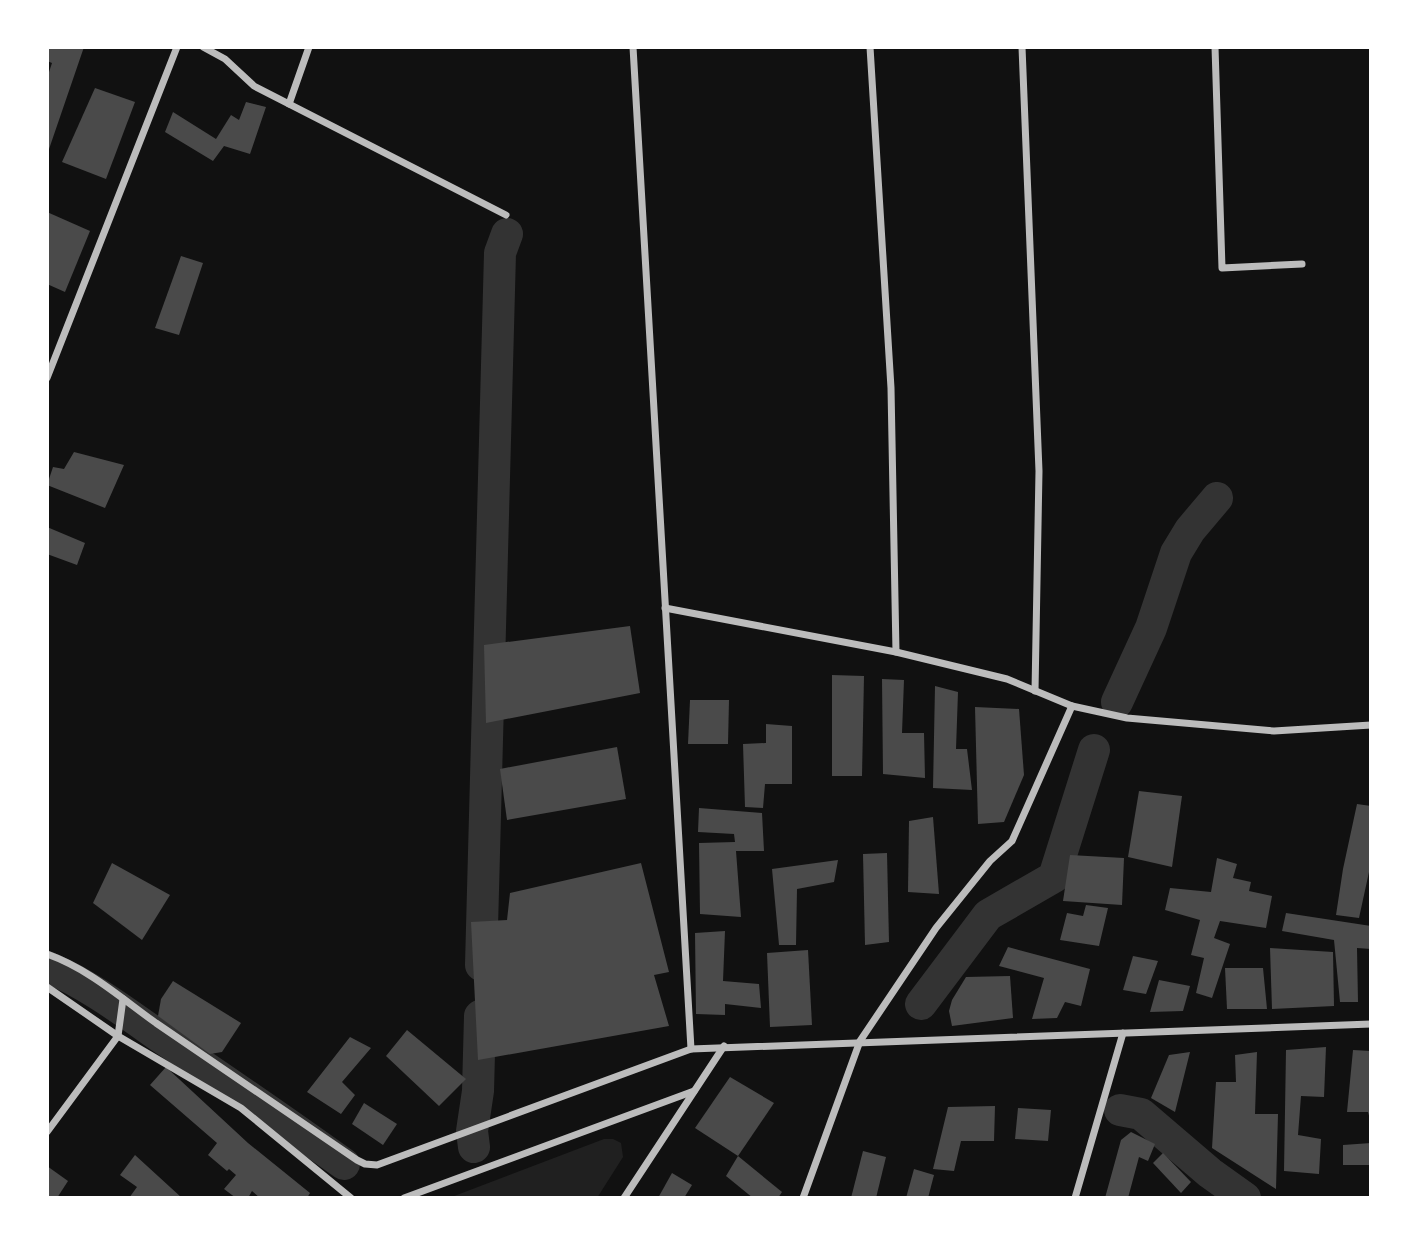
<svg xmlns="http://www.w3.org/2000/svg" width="1418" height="1245" viewBox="0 0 1418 1245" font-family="Manrope,sans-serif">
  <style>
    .green { fill: #202020 }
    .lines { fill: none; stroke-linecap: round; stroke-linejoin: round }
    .canal { stroke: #333; stroke-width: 32 }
    .building { fill: #4a4a4a }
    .minor { stroke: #bcbcbc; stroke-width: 7 }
  </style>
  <rect width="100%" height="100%" fill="#111"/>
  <polygon class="green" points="604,1139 613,1139 621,1143 623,1157 597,1198 449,1198"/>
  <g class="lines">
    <g class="canal">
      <polyline points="1117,702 1151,628 1176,553 1190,530 1217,498"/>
      <polyline points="481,965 500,253 507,234"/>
      <path d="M47,967C88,984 125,1012 162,1038C223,1079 284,1121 344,1164"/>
      <polyline points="921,1004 988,915 1054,877 1094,750"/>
      <polyline points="1120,1110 1141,1114 1210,1173 1245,1198"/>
      <polyline points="474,1147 472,1131 478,1091 480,1016"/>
    </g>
  </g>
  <g class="building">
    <polygon points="47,47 84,47 48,152 47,78 52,63 47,61"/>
    <polygon points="95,88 135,102 106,179 62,162"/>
    <polygon points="246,102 266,107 250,154 224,146 213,161 165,132 173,112 216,139 231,115 239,120"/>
    <polygon points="47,212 90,231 65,292 47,284"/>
    <polygon points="181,256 203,263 179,335 155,328"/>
    <polygon points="74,452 124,465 105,508 47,485 53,467 64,469"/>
    <polygon points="47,527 85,543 77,565 47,554"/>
    <polygon points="630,626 640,693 486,723 484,645"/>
    <polygon points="832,675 864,676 862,776 832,776"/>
    <polygon points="882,679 904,680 902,733 924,733 925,778 883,774"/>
    <polygon points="935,686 958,692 956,749 967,749 972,790 933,788"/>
    <polygon points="690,700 729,700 728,744 688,744"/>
    <polygon points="975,707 1019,709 1024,775 1004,822 978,824"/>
    <polygon points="766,724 792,726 792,784 765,784 763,808 745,807 743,744 766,743"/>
    <polygon points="617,747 626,799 507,820 500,769"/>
    <polygon points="1139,791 1182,796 1172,867 1128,857"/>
    <polygon points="1357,804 1371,806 1371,872 1369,872 1359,918 1336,915 1343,869"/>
    <polygon points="699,808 762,813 764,851 736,851 741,917 700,914 699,843 735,842 734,834 698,832"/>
    <polygon points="933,817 939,894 908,892 909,821"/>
    <polygon points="887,853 889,942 865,945 863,854"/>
    <polygon points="1070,855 1124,858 1122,905 1063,901"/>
    <polygon points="1217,858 1237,864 1233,878 1251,882 1249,891 1272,896 1266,928 1220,921 1214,938 1230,944 1212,998 1196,993 1204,958 1191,955 1200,920 1165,910 1170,888 1211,892"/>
    <polygon points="838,860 834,882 797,889 796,945 779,945 772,869"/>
    <polygon points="112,863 170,895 142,940 93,903"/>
    <polygon points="641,863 669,972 654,975 669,1026 478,1060 471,922 507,920 510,893"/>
    <polygon points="1086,905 1108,908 1099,946 1060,940 1067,913 1083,916"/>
    <polygon points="1286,913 1371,926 1371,949 1357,948 1358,1002 1340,1002 1334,940 1282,931"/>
    <polygon points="725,931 723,981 759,984 761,1008 725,1004 725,1015 696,1014 695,933"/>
    <polygon points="1008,947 1090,969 1081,1006 1065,1002 1057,1018 1032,1019 1044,978 999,966"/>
    <polygon points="1270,948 1333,952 1334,1006 1272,1009"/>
    <polygon points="808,950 812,1025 770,1027 767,953"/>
    <polygon points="1133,956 1158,961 1146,994 1123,990"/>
    <polygon points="1225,968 1263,968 1267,1009 1227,1009"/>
    <polygon points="1010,976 1013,1018 952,1026 949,1011 952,1000 966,977"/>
    <polygon points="1159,980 1190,986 1183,1011 1150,1012"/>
    <polygon points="173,981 241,1023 222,1052 210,1054 158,1016 161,999"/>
    <polygon points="407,1030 466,1079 439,1106 386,1056"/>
    <polygon points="350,1037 371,1048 342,1082 355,1095 341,1114 307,1092"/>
    <polygon points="1326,1047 1324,1097 1301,1096 1298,1135 1321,1139 1319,1174 1284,1171 1286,1050"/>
    <polygon points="1353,1050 1371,1051 1371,1123 1368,1112 1347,1112"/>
    <polygon points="1190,1052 1175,1112 1151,1098 1169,1055"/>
    <polygon points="1257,1052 1255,1114 1278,1114 1276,1189 1212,1148 1216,1082 1236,1082 1235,1055"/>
    <polygon points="166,1067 248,1143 310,1193 307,1198 260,1198 252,1191 248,1198 236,1198 224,1189 236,1175 229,1169 227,1171 208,1155 217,1143 150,1085"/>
    <polygon points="730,1077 774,1103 738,1156 695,1128"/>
    <polygon points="364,1103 397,1124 383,1145 352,1124"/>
    <polygon points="995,1106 994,1141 961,1141 954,1171 933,1169 948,1107"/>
    <polygon points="1018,1108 1051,1110 1048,1141 1015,1139"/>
    <polygon points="1131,1132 1155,1144 1148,1161 1139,1157 1128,1198 1105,1198 1121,1140"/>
    <polygon points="1371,1143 1371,1165 1343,1165 1343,1145"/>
    <polygon points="863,1151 886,1157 876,1198 851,1198"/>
    <polygon points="1163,1153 1191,1182 1181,1193 1153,1163"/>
    <polygon points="135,1155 182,1198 129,1198 137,1187 120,1175"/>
    <polygon points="738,1156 782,1192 778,1198 753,1198 726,1176"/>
    <polygon points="47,1166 68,1181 57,1198 47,1198"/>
    <polygon points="914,1169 934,1175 928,1198 906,1198"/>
    <polygon points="672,1173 692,1185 684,1198 658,1198"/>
  </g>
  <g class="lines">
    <g class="minor">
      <polyline points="203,47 225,59 254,86 506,215"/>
      <polyline points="633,47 691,1049"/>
      <polyline points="870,47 891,388 896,652"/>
      <polyline points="1022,47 1039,471 1035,691"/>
      <polyline points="1215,47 1222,268 1302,264"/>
      <polyline points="289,104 309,47"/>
      <polyline points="47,378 177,47"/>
      <polyline points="665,608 896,652 1007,679 1072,706 1127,718 1274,731 1371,725"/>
      <path d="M47,954C89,969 121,998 156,1023C223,1069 290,1115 357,1160L365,1164L377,1165L691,1049L1371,1024"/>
      <polyline points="47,987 118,1036 241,1108 351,1198"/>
      <polyline points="47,1132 118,1036 123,999"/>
      <polyline points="404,1198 694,1091"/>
      <polyline points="624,1198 724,1046"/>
      <polyline points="803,1198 860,1041 936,928 990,861 1012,841 1072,706"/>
      <polyline points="1075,1198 1123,1033"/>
    </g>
  </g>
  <rect width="1418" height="1245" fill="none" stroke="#ffffff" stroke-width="98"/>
</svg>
